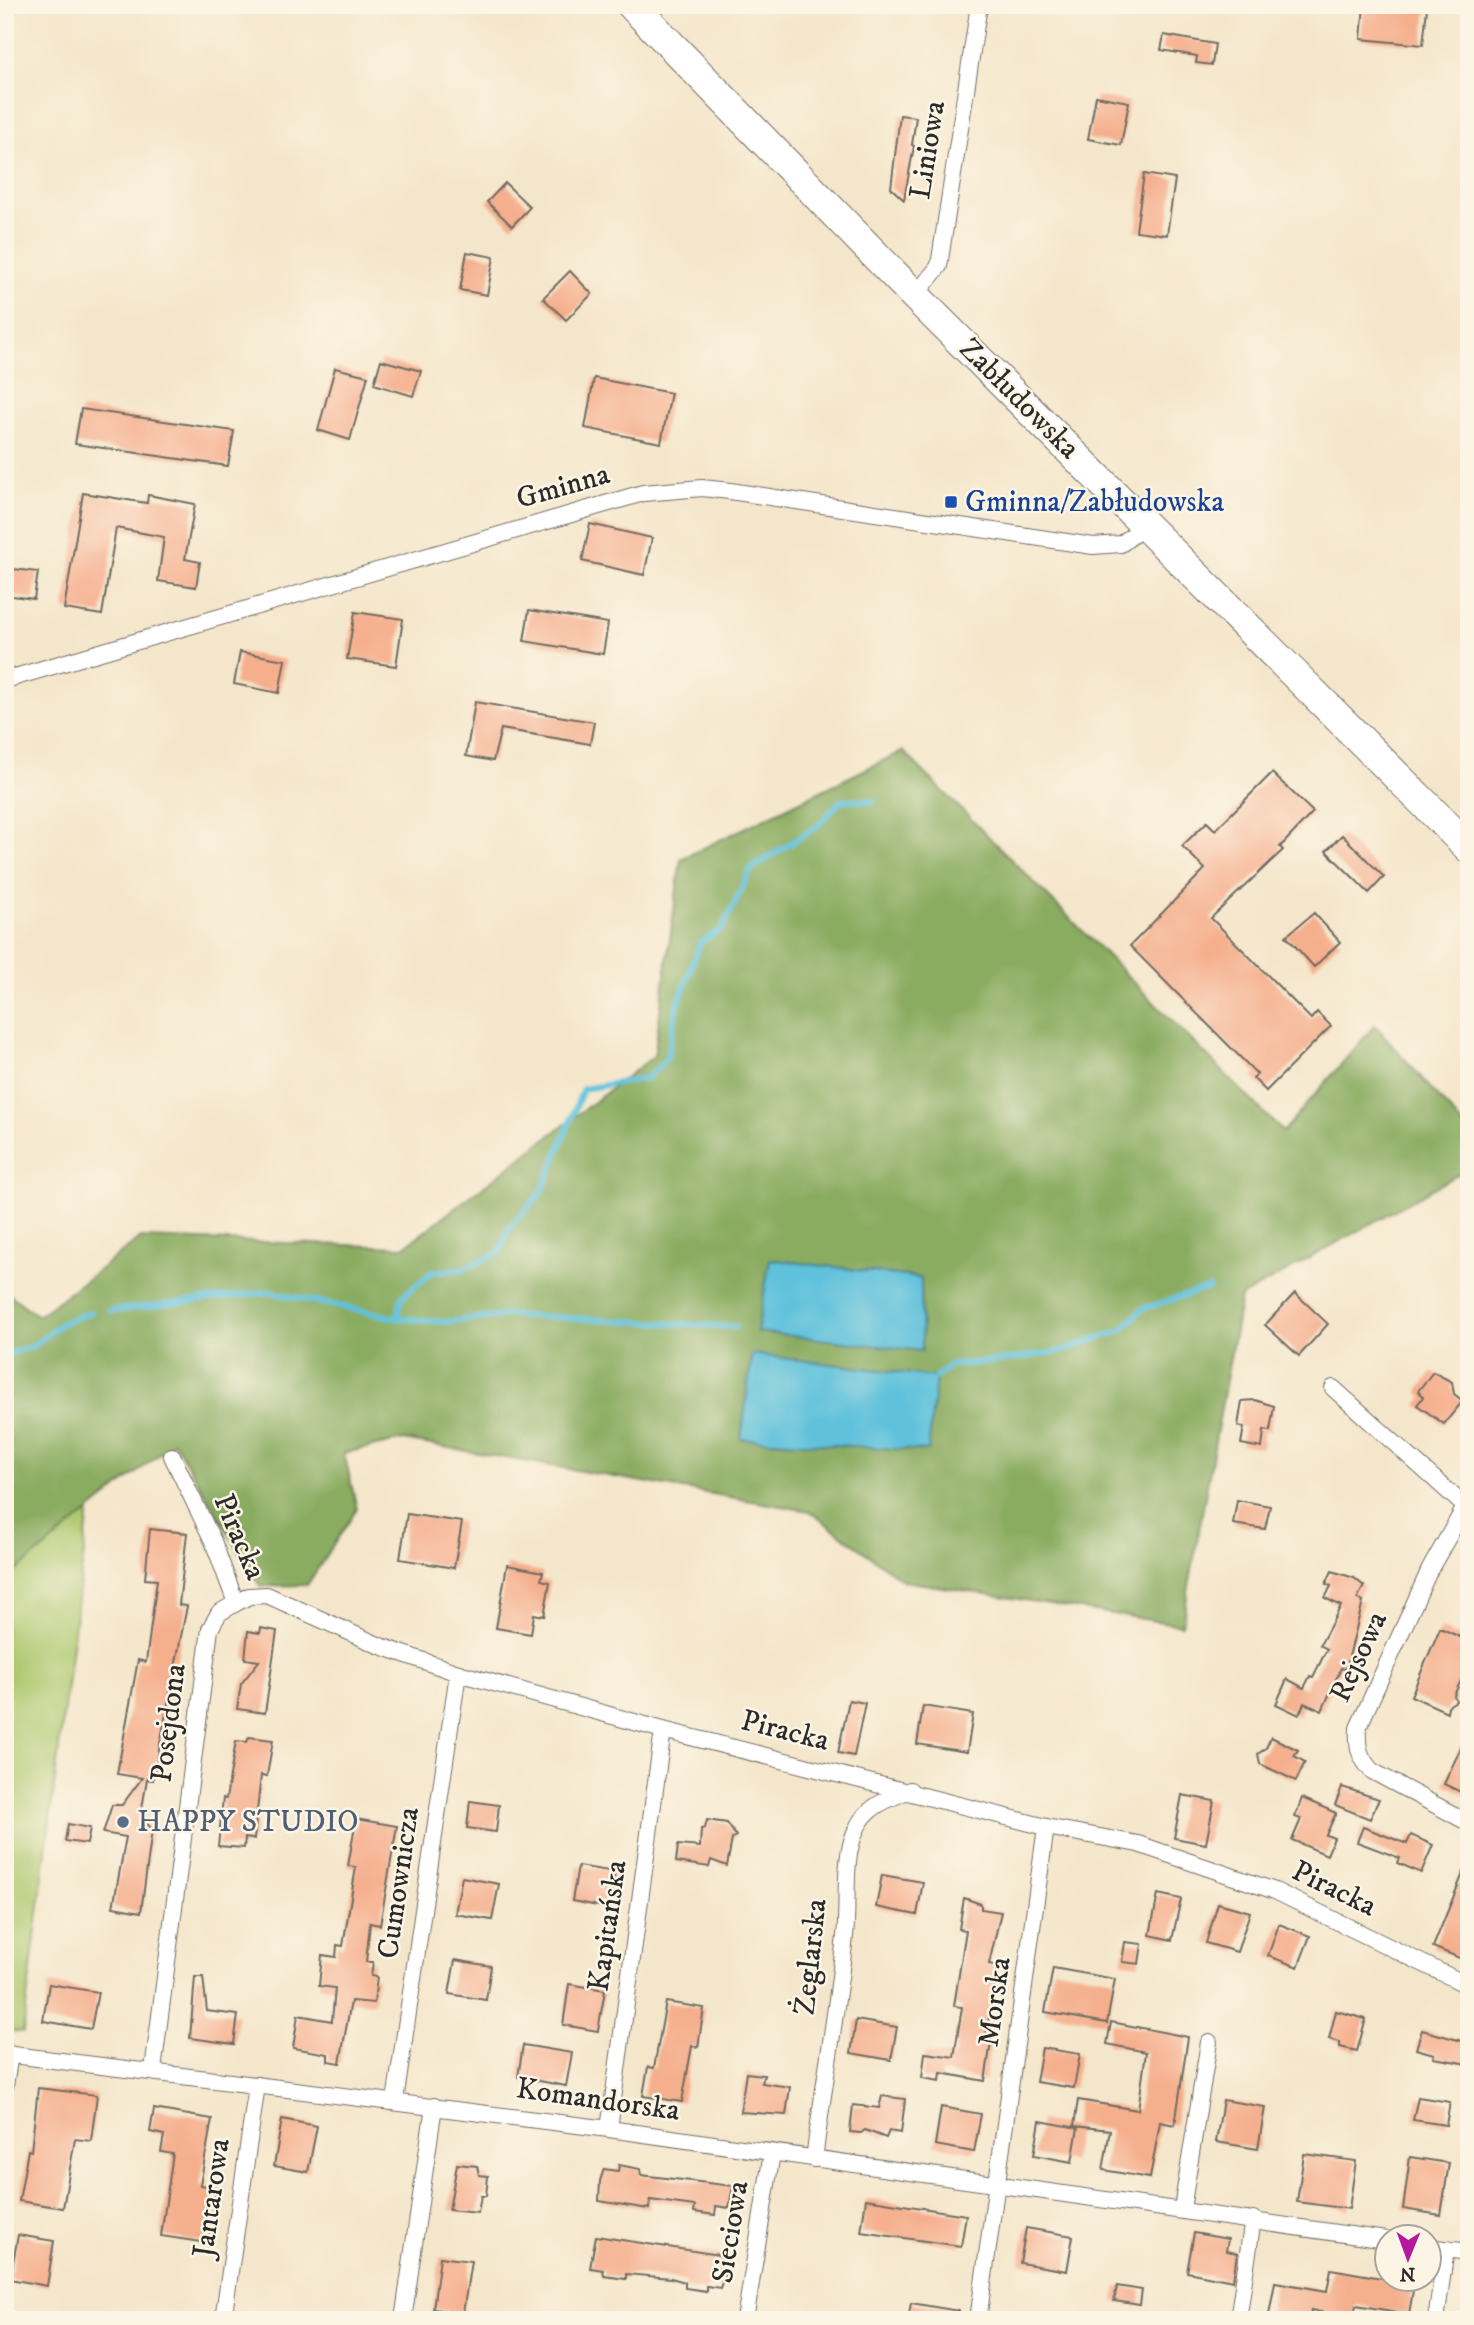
<svg xmlns="http://www.w3.org/2000/svg" width="1474" height="2325" viewBox="0 0 1474 2325" font-family="'IM FELL DW Pica',serif">
  <style>
    .green { fill: #adc86e; stroke: #6c7a4c; stroke-width: 2 }
    .forest { fill: #8aac61; stroke: #5a6c46; stroke-width: 2 }
    .water { fill: #5ec1db; stroke: #447683; stroke-width: 2 }
    .lines { fill: none; stroke-linecap: round; stroke-linejoin: round }
    .stream { stroke: #5ec1db; stroke-width: 6 }
    .building { fill: #f5af8d }
    .street-casing { stroke: #716c63; stroke-width: 18 }
    .highway-casing { stroke: #716c63; stroke-width: 32 }
    .street { stroke: #fff; stroke-width: 16 }
    .highway { stroke: #fff; stroke-width: 30 }
    .transit-dot { fill: #1a4fb4; stroke: #fcf5e5; stroke-width: 2.5 }
    .service-dot { fill: #5c6f8a; stroke: #fcf5e5; stroke-width: 2.5 }
    .labels { text-anchor: middle; dominant-baseline: central; stroke-width: 5; stroke-linejoin: round; paint-order: stroke }
    .street-label { font-size: 30px; fill: #2b2b2b; stroke: #fcf5e5 }
    .transit-label { font-size: 30px; fill: #164399; stroke: #fcf5e5; text-anchor: start }
    .service-label { font-size: 30px; fill: #4e5e75; stroke: #fcf5e5; text-anchor: start }
  </style>
  <rect width="100%" height="100%" fill="#fcf5e5"/>
  <filter id="ink" filterUnits="userSpaceOnUse"><feTurbulence type="fractalNoise" baseFrequency=".0143" numOctaves="2"/><feDisplacementMap in="SourceGraphic" scale="14" xChannelSelector="R" yChannelSelector="G"/><feConvolveMatrix kernelMatrix="1 2 1 2 8 2 1 2 1" color-interpolation-filters="sRGB"/></filter>
  <filter id="wash" filterUnits="userSpaceOnUse"><feTurbulence type="fractalNoise" baseFrequency=".00686" numOctaves="4" result="noise"/><feDisplacementMap in="SourceGraphic" scale="28" xChannelSelector="R" yChannelSelector="G"/><feGaussianBlur stdDeviation="1.57" result="paint"/><feColorMatrix in="noise" values="0 0 0 0 0 0 0 0 0 0 0 0 0 0 0 0 0 1.4 0 .05"/><feComposite in="paint" operator="in"/></filter>
  <g filter="url(#wash)">
    <rect width="100%" height="100%" fill="#f4e6ca"/>
    <polygon class="green" points="89,1511 23,2032 5,2030 5,1580"/>
    <polygon class="forest" points="903,751 1283,1132 1375,1025 1469,1132 1469,1168 1241,1297 1182,1625 904,1581 809,1511 403,1440 344,1453 357,1509 307,1585 260,1586 174,1442 5,1580 5,1291 38,1316 141,1238 404,1247 654,1056 681,859"/>
    <g class="water">
      <polygon points="770,1259 921,1278 922,1351 757,1332"/>
      <polygon points="752,1354 936,1377 928,1451 741,1439"/>
    </g>
    <g class="lines">
      <g class="stream">
        <polyline points="110,1311 269,1292 397,1318 446,1322 510,1315 736,1327"/>
        <polyline points="397,1318 402,1297 432,1272 464,1269 500,1252 508,1229 542,1192 583,1089 647,1078 667,1058 676,1010 700,943 722,929 751,869 816,827 842,800 873,801"/>
        <polyline points="5,1355 33,1346 62,1323 91,1312"/>
        <polyline points="936,1377 950,1365 1000,1361 1061,1351 1122,1330 1142,1309 1209,1288"/>
      </g>
    </g>
    <g id="blocks">
      <g class="building">
        <polygon points="1364,5 1427,8 1423,45 1361,39"/>
        <polygon points="1164,35 1215,44 1212,65 1196,63 1197,56 1161,50"/>
        <polygon points="1096,96 1129,102 1121,145 1088,139"/>
        <polygon points="900,115 916,117 912,145 914,146 904,200 891,188"/>
        <polygon points="1144,174 1175,179 1167,235 1136,231"/>
        <polygon points="505,183 530,207 512,226 487,202"/>
        <polygon points="467,252 494,257 487,295 460,290"/>
        <polygon points="570,271 592,294 566,320 543,298"/>
        <polygon points="381,360 421,371 413,396 374,384"/>
        <polygon points="335,368 368,376 350,440 318,430"/>
        <polygon points="594,378 671,393 661,443 585,428"/>
        <polygon points="81,409 234,431 228,466 75,444"/>
        <polygon points="83,493 147,503 148,495 195,504 185,559 200,562 196,587 158,581 164,537 116,528 102,615 64,609"/>
        <polygon points="590,524 652,538 644,575 582,561"/>
        <polygon points="5,568 38,572 34,599 5,595"/>
        <polygon points="529,610 608,623 603,654 524,641"/>
        <polygon points="355,612 403,619 396,666 347,659"/>
        <polygon points="240,652 285,660 279,693 234,684"/>
        <polygon points="475,702 594,722 590,744 501,729 493,761 466,756"/>
        <polygon points="1272,773 1313,812 1280,847 1283,850 1211,918 1311,1019 1317,1012 1331,1026 1266,1091 1253,1078 1257,1074 1130,946 1205,869 1182,846 1207,822 1215,830"/>
        <polygon points="1342,835 1384,877 1369,893 1326,851"/>
        <polygon points="1314,913 1340,942 1314,967 1286,936"/>
        <polygon points="1295,1293 1328,1324 1299,1356 1265,1325"/>
        <polygon points="1433,1372 1452,1382 1454,1394 1463,1401 1444,1424 1417,1405 1423,1397 1418,1391"/>
        <polygon points="1255,1400 1274,1406 1270,1431 1264,1430 1262,1448 1241,1444 1244,1427 1238,1426 1242,1401"/>
        <polygon points="1237,1500 1270,1506 1265,1529 1233,1524"/>
        <polygon points="407,1514 462,1522 454,1568 400,1559"/>
        <polygon points="150,1529 187,1533 179,1605 187,1606 153,1780 147,1779 141,1815 152,1830 141,1912 113,1907 126,1837 103,1833 112,1805 122,1805 142,1778 117,1774 138,1660 146,1662 157,1580 145,1579"/>
        <polygon points="507,1565 543,1572 541,1580 550,1582 544,1616 534,1614 531,1634 496,1628"/>
        <polygon points="1332,1571 1354,1578 1364,1586 1357,1599 1363,1601 1346,1669 1341,1668 1322,1711 1304,1703 1299,1715 1276,1704 1287,1679 1304,1688 1310,1676 1313,1677 1327,1649 1320,1645 1341,1606 1325,1598 1331,1586 1326,1584"/>
        <polygon points="261,1628 277,1631 265,1713 237,1709 241,1684 259,1661 245,1659 248,1631 260,1633"/>
        <polygon points="1440,1628 1469,1641 1469,1664 1454,1695 1456,1701 1448,1706 1447,1712 1411,1696"/>
        <polygon points="849,1700 865,1703 854,1756 838,1753"/>
        <polygon points="923,1706 973,1714 967,1752 917,1744"/>
        <polygon points="1469,1730 1469,1796 1444,1784"/>
        <polygon points="249,1737 273,1740 267,1776 261,1775 254,1839 245,1838 244,1848 218,1846 223,1798 226,1799 236,1741 247,1742"/>
        <polygon points="1271,1737 1298,1750 1294,1756 1305,1762 1296,1781 1260,1764 1258,1754 1266,1748"/>
        <polygon points="1342,1787 1379,1799 1370,1819 1335,1805"/>
        <polygon points="1182,1795 1214,1801 1206,1844 1174,1838"/>
        <polygon points="1302,1798 1336,1813 1326,1835 1334,1838 1327,1855 1292,1840 1301,1819 1295,1817"/>
        <polygon points="470,1801 499,1805 496,1832 467,1828"/>
        <polygon points="356,1819 397,1826 380,1925 370,1923 366,1962 373,1962 371,1976 377,1977 374,2003 351,2001 340,2063 328,2061 328,2054 293,2048 298,2015 332,2021 335,1988 319,1986 322,1955 336,1957 337,1945 343,1946 356,1867 348,1866"/>
        <polygon points="707,1820 727,1823 736,1836 732,1839 727,1866 711,1860 709,1867 676,1862 678,1845 700,1847 701,1829 705,1828"/>
        <polygon points="68,1824 90,1828 87,1844 65,1841"/>
        <polygon points="1363,1827 1407,1844 1411,1835 1433,1845 1421,1873 1398,1863 1400,1858 1357,1842"/>
        <polygon points="1468,1861 1469,1861 1469,1962 1433,1947"/>
        <polygon points="578,1866 615,1872 608,1908 572,1901"/>
        <polygon points="882,1875 923,1882 917,1915 876,1907"/>
        <polygon points="462,1877 499,1884 492,1920 455,1914"/>
        <polygon points="1158,1894 1181,1899 1172,1940 1150,1935"/>
        <polygon points="964,1898 981,1904 981,1909 1001,1912 989,1964 998,1966 985,2041 991,2042 985,2081 941,2073 940,2081 922,2078 925,2053 954,2057 962,2007 954,2006 966,1930 959,1929"/>
        <polygon points="1218,1903 1250,1912 1237,1952 1206,1943"/>
        <polygon points="1279,1924 1310,1936 1298,1967 1268,1956"/>
        <polygon points="1125,1942 1142,1944 1139,1964 1122,1962"/>
        <polygon points="455,1960 491,1966 486,2000 449,1994"/>
        <polygon points="1053,1968 1115,1979 1107,2023 1045,2012"/>
        <polygon points="195,1977 203,1977 207,2011 238,2015 234,2044 190,2038"/>
        <polygon points="49,1984 98,1992 91,2029 43,2021"/>
        <polygon points="569,1984 605,1990 598,2031 563,2025"/>
        <polygon points="666,2002 704,2008 698,2047 692,2046 682,2102 643,2096 648,2067 654,2068"/>
        <polygon points="1336,2011 1366,2019 1357,2051 1340,2047 1340,2042 1329,2039"/>
        <polygon points="856,2020 897,2027 891,2060 851,2053"/>
        <polygon points="1111,2022 1188,2037 1175,2125 1160,2122 1150,2178 1103,2170 1110,2130 1074,2126 1078,2100 1138,2110 1146,2052 1107,2044"/>
        <polygon points="1422,2030 1469,2043 1469,2064 1433,2058 1434,2054 1416,2049"/>
        <polygon points="523,2045 572,2053 566,2086 518,2077"/>
        <polygon points="1042,2048 1080,2054 1074,2088 1036,2082"/>
        <polygon points="746,2073 764,2075 762,2083 790,2087 786,2115 740,2112"/>
        <polygon points="38,2088 97,2095 91,2141 75,2139 63,2208 19,2201 28,2150 31,2151"/>
        <polygon points="882,2096 905,2099 901,2133 889,2131 886,2138 865,2130 861,2133 850,2132 853,2105 879,2108"/>
        <polygon points="1418,2097 1450,2102 1446,2125 1413,2120"/>
        <polygon points="1223,2100 1265,2107 1258,2149 1216,2142"/>
        <polygon points="941,2107 981,2114 974,2152 935,2145"/>
        <polygon points="154,2109 212,2119 200,2185 216,2187 208,2243 161,2236 173,2154 161,2152 164,2135 150,2132"/>
        <polygon points="282,2119 317,2126 308,2172 274,2166"/>
        <polygon points="1040,2121 1078,2128 1072,2162 1034,2155"/>
        <polygon points="1304,2154 1356,2161 1349,2209 1297,2202"/>
        <polygon points="1410,2157 1449,2163 1441,2215 1403,2209"/>
        <polygon points="457,2164 477,2166 479,2175 488,2176 486,2196 481,2196 478,2213 449,2210"/>
        <polygon points="619,2165 640,2169 641,2175 733,2186 729,2208 716,2206 715,2215 694,2212 695,2206 650,2200 649,2209 599,2201 600,2181 604,2169 618,2171"/>
        <polygon points="866,2199 966,2215 961,2246 861,2232"/>
        <polygon points="1026,2228 1073,2236 1067,2271 1020,2263"/>
        <polygon points="1194,2233 1228,2239 1226,2251 1237,2253 1233,2281 1187,2272"/>
        <polygon points="18,2235 54,2241 47,2286 10,2279"/>
        <polygon points="596,2236 726,2256 725,2274 720,2288 706,2286 706,2291 685,2288 685,2282 671,2278 626,2274 626,2279 604,2276 603,2270 590,2268"/>
        <polygon points="440,2257 471,2261 463,2313 433,2309"/>
        <polygon points="1331,2269 1387,2279 1415,2279 1409,2314 1356,2305 1353,2319 1311,2310 1310,2320 1268,2320 1275,2282 1327,2291"/>
        <polygon points="1117,2286 1142,2290 1140,2305 1114,2301"/>
        <polygon points="911,2303 959,2311 959,2320 908,2320"/>
      </g>
    </g>
  </g>
  <g filter="url(#ink)">
    <use href="#blocks" fill-opacity="0" stroke="#716c63" stroke-width="2"/>
    <g class="lines">
      <g class="street-casing">
        <g id="street">
          <polyline points="915,296 939,266 979,5"/>
          <polyline points="5,680 643,493 702,488 730,491 1093,546 1121,544 1146,525"/>
          <polyline points="1333,1388 1469,1510"/>
          <polyline points="172,1456 213,1541 236,1603 249,1596 267,1595 378,1645 458,1673 663,1730 1046,1827 1138,1844 1275,1891 1469,1986"/>
          <path d="M1465,1507L1430,1569L1358,1728C1357,1747 1359,1757 1372,1771L1469,1823"/>
          <polyline points="5,2054 609,2129 1386,2240"/>
          <polyline points="153,2070 210,1629 219,1613 236,1603"/>
          <polyline points="5,2086 10,2054"/>
          <polyline points="395,2101 458,1673"/>
          <polyline points="609,2129 663,1730"/>
          <path d="M814,2159C824,2084 837,2010 845,1936C849,1903 842,1861 856,1830C866,1806 888,1799 910,1790"/>
          <polyline points="1182,2209 1209,2042"/>
          <polyline points="1428,2247 1469,2252"/>
          <polyline points="223,2320 257,2085"/>
          <polyline points="403,2320 434,2106"/>
          <polyline points="745,2320 772,2153"/>
          <polyline points="978,2320 1046,1827"/>
          <polyline points="1238,2320 1253,2219"/>
          <polyline points="1436,2320 1446,2249"/>
        </g>
      </g>
      <g class="highway-casing">
        <polyline id="highway" points="632,5 915,296 1469,848"/>
      </g>
      <use href="#street" class="street"/>
      <use href="#highway" class="highway"/>
    </g>
  </g>
  <rect class="transit-dot" x="944" y="495" width="14" height="14" rx="3.5"/>
  <circle class="service-dot" cx="123" cy="1822" r="7"/>
  <g class="labels">
    <g class="street-label">
      <text transform="translate(928 150) rotate(-81)">Liniowa</text>
      <text transform="translate(1019 399) rotate(45)">Zabłudowska</text>
      <text transform="translate(563 487) rotate(-16)">Gminna</text>
      <text transform="translate(239 1537) rotate(67)">Piracka</text>
      <text transform="translate(1359 1657) rotate(-65)">Rejsowa</text>
      <text transform="translate(169 1723) rotate(-83)">Posejdona</text>
      <text transform="translate(785 1731) rotate(14)">Piracka</text>
      <text transform="translate(399 1883) rotate(-82)">Cumownicza</text>
      <text transform="translate(1334 1889) rotate(26)">Piracka</text>
      <text transform="translate(608 1926) rotate(-82)">Kapitańska</text>
      <text transform="translate(811 1957) rotate(-84)">Żeglarska</text>
      <text transform="translate(995 2002) rotate(-82)">Morska</text>
      <text transform="translate(598 2100) rotate(8)">Komandorska</text>
      <text transform="translate(212 2198) rotate(-82)">Jantarowa</text>
      <text transform="translate(731 2232) rotate(-81)">Sieciowa</text>
    </g>
    <g class="transit-label">
      <text x="965" y="502">Gminna/Zabłudowska</text>
    </g>
    <g class="service-label">
      <text x="137" y="1822">HAPPY STUDIO</text>
    </g>
  </g>
  <rect width="1474" height="2325" fill="none" stroke="#fcf5e5" stroke-width="28"/>
  <g transform="translate(1408 2258) rotate(181)"><circle r="33" fill="#fcf5e5" stroke="#a8a49b" stroke-width="2"/>
  <path d="M0-5L12 26L0 18L-12 26Z" fill="#b5179e"/>
  <text y="-10" font-size="19" font-weight="bold" text-anchor="middle" fill="#2b2b2b">N</text>
  </g>
</svg>
